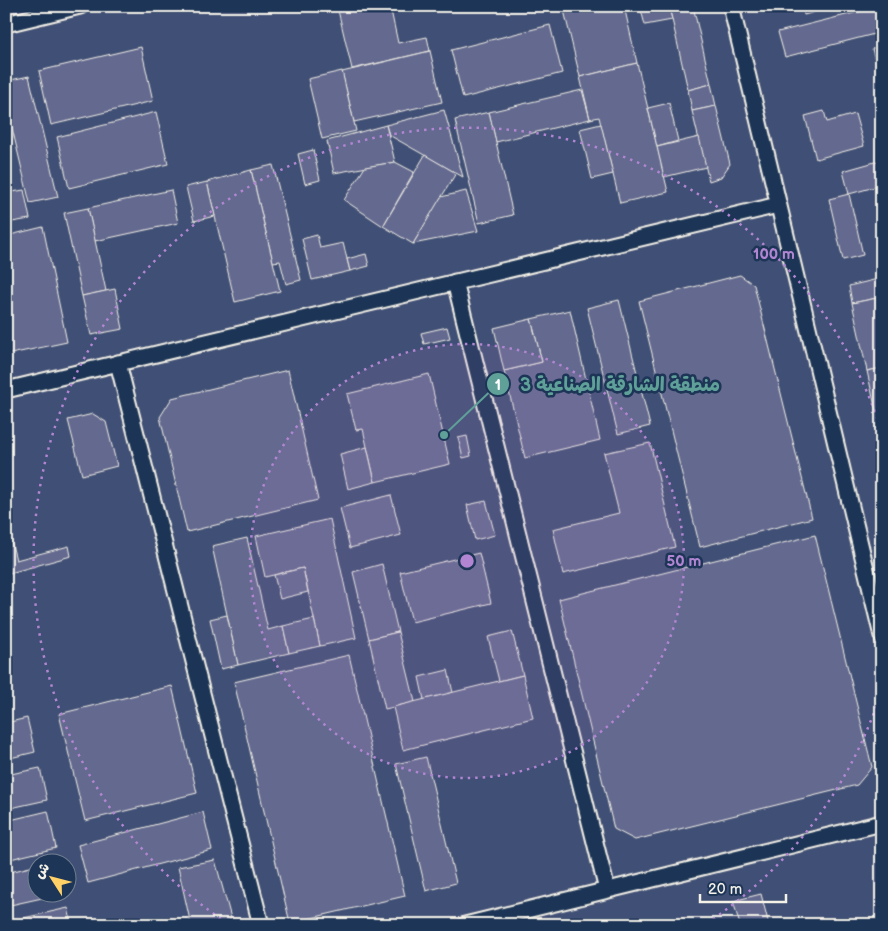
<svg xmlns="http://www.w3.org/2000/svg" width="888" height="931" viewBox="0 0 888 931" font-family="'Balsamiq Sans','Playpen Sans Arabic',sans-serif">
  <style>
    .built { fill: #415074; fill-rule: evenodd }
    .building { fill: #64698f; stroke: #f4f1e8 }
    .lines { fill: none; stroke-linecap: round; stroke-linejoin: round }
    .service-casing { stroke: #f4f1e8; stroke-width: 19 }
    .service { stroke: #1d3557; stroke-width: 15 }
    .ring { fill: none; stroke: #b185d1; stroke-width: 2.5; stroke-dasharray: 2.5 5 }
    .centre { fill: #b185d1; stroke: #1d3557; stroke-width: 2.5 }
    .ring-label { font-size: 15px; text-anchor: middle; font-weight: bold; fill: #b185d1; stroke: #1d3557; stroke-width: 5; stroke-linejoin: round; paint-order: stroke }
    .leader { fill: none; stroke: #5fa199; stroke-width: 2 }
    .callout-dot { fill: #5fa199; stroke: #1d3557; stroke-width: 2 }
    .mark-label { font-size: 15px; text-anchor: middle; font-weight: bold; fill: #fff }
    .callout-label { font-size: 19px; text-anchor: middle; font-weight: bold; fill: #5fa199; stroke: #1d3557; stroke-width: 5; stroke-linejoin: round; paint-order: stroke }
  </style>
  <rect width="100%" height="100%" fill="#324568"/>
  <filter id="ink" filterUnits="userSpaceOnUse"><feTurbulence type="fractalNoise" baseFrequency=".02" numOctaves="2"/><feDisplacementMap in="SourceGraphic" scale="10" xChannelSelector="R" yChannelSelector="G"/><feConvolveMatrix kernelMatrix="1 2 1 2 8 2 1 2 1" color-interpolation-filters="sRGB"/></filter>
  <g filter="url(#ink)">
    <path class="built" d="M6,6H882V925H6ZM38,864H68V894H38Z"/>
    <g class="building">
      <polygon points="337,6 390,6 398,43 427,37 430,51 352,69"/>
      <polygon points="563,6 624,6 637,63 580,77"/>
      <polygon points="640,6 669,6 672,20 645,25"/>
      <polygon points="669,6 693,6 711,84 688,90"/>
      <polygon points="802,6 837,6 804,15"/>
      <polygon points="882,6 882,32 785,57 778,32"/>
      <polygon points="550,25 562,73 463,98 451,50"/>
      <polygon points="882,46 882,85 872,49"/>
      <polygon points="141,47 153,101 51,125 39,71"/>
      <polygon points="430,51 442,102 354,122 342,72"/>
      <polygon points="637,63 668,192 620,203 599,117 590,119 580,77"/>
      <polygon points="342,71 356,131 322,139 308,79"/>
      <polygon points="29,76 58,197 30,203 6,103 6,81"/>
      <polygon points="711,84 716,106 692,111 688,90"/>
      <polygon points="582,90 590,119 496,142 489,112"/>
      <polygon points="669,103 678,141 657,147 648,108"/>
      <polygon points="716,106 730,164 721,177 709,181 692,111"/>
      <polygon points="444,110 463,177 389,135 386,125"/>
      <polygon points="824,111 827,122 855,114 864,146 816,159 805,116"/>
      <polygon points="156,112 168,164 69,188 57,137"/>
      <polygon points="489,112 513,215 479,223 455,120"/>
      <polygon points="601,124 613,174 592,179 580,129"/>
      <polygon points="386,125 395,162 334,173 327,141"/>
      <polygon points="699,137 706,167 664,177 657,147"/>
      <polygon points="313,150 320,180 305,184 298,154"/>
      <polygon points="425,155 456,173 413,244 383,226"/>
      <polygon points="882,160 882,185 849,194 843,171"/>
      <polygon points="395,162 414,172 383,226 344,200 365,167"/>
      <polygon points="273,165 301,280 286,284 280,261 273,262 251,170"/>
      <polygon points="251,170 280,291 235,302 207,182"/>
      <polygon points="207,182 215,216 194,221 186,187"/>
      <polygon points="24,190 30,219 6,223 6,193"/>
      <polygon points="171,190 178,223 95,241 88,208"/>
      <polygon points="466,191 478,231 413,244 441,197"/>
      <polygon points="849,194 863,255 843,260 829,199"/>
      <polygon points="88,208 106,291 82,296 64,213"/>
      <polygon points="43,227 67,342 6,355 6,236"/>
      <polygon points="317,235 320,248 343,243 350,271 312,280 302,239"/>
      <polygon points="366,254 369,266 350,271 347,259"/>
      <polygon points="740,275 754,285 812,518 700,547 639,301"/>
      <polygon points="882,278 882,297 852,303 849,286"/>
      <polygon points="115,289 123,329 91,335 82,296"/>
      <polygon points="882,297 882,368 867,371 852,303"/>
      <polygon points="619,300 650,426 618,434 587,308"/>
      <polygon points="570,310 600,440 525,458 504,371 542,362 531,319"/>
      <polygon points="531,319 542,362 504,371 494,328"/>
      <polygon points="447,327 450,338 424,344 421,333"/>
      <polygon points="882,368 882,410 876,411 867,371"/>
      <polygon points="288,370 318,500 187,532 160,417 172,398"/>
      <polygon points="429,374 450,464 375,482 363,429 356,430 347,394"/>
      <polygon points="93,414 106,422 117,466 82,475 68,420"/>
      <polygon points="882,427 882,448 877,428"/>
      <polygon points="467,436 471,456 463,458 458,438"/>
      <polygon points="650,443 675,547 563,574 553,529 619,513 604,453"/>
      <polygon points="367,447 375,482 348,489 340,454"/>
      <polygon points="6,487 12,510 6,512"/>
      <polygon points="391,495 401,535 350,548 340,508"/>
      <polygon points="486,501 495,535 475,540 467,505"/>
      <polygon points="330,519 356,638 320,646 303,568 265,577 256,536"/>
      <polygon points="6,522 16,560 69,546 71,556 10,573 6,558"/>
      <polygon points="815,535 872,767 857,785 635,840 614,829 559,599"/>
      <polygon points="247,538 268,630 283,626 289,653 238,665 212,546"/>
      <polygon points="479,553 491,603 412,622 400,572"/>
      <polygon points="382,564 398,632 369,639 353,572"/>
      <polygon points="303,568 308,592 280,599 274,575"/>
      <polygon points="227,615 238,665 221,669 210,619"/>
      <polygon points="314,619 320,646 289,653 283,626"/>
      <polygon points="512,631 523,675 499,681 488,637"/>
      <polygon points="398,632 415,702 385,709 369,639"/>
      <polygon points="349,655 405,896 290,923 234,682"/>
      <polygon points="448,670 453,693 424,700 419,677"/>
      <polygon points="523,675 533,718 403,750 393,707"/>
      <polygon points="172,686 197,793 85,821 59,714"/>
      <polygon points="27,718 35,752 6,759 6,723"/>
      <polygon points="426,757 456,883 426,891 396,764"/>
      <polygon points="40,768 47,800 6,809 6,775"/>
      <polygon points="48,811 56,848 6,860 6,821"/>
      <polygon points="203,812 212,850 88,883 78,845"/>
      <polygon points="215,860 231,918 227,925 191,925 178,867"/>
      <polygon points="38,865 38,894 60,894 6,906 6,873"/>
      <polygon points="761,894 769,925 740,925 733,901"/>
      <polygon points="68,908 72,925 6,925 6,922"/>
    </g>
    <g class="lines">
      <g class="service-casing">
        <g id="service">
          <polyline points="731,6 882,636"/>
          <polyline points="6,24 80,6"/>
          <polyline points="455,282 607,890"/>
          <polyline points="118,363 261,925"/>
          <polyline points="6,390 778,205"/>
          <polyline points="465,925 882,823"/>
        </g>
      </g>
      <use href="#service" class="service"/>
    </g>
  </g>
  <circle cx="467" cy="561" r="217" fill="#b185d1" fill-opacity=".12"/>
  <g class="ring">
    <circle cx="467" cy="561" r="217"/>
    <path d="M881 692A434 434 0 0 1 707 923M227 923A434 434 0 1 1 881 430"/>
  </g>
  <circle cx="467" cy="561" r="8" class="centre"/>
  <g class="ring-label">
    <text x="774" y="259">100 m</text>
    <text x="684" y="566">50 m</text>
  </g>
  <path class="leader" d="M444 435L498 384"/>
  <g class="callout-dot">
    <circle cx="444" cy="435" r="5"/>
    <circle cx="498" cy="384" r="12"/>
  </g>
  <g class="mark-label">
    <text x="498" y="390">1</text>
  </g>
  <g class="callout-label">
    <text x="620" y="391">منطقة الشارقة الصناعية 3</text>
  </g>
  <rect width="888" height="931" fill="none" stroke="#1d3557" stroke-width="25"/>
  <rect x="12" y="12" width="863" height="906" fill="none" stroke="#f4f1e8" stroke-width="2" filter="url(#ink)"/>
  <g transform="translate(52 878) rotate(306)"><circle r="24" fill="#1d3557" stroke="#738091"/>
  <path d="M0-4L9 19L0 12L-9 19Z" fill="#ffd166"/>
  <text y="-8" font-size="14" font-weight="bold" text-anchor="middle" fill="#f4f1e8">ش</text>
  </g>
  <path d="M700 894v8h86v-8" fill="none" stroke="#f4f1e8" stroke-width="2.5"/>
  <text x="708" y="894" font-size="15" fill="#f4f1e8" stroke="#1d3557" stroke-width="4" paint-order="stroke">20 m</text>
</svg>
